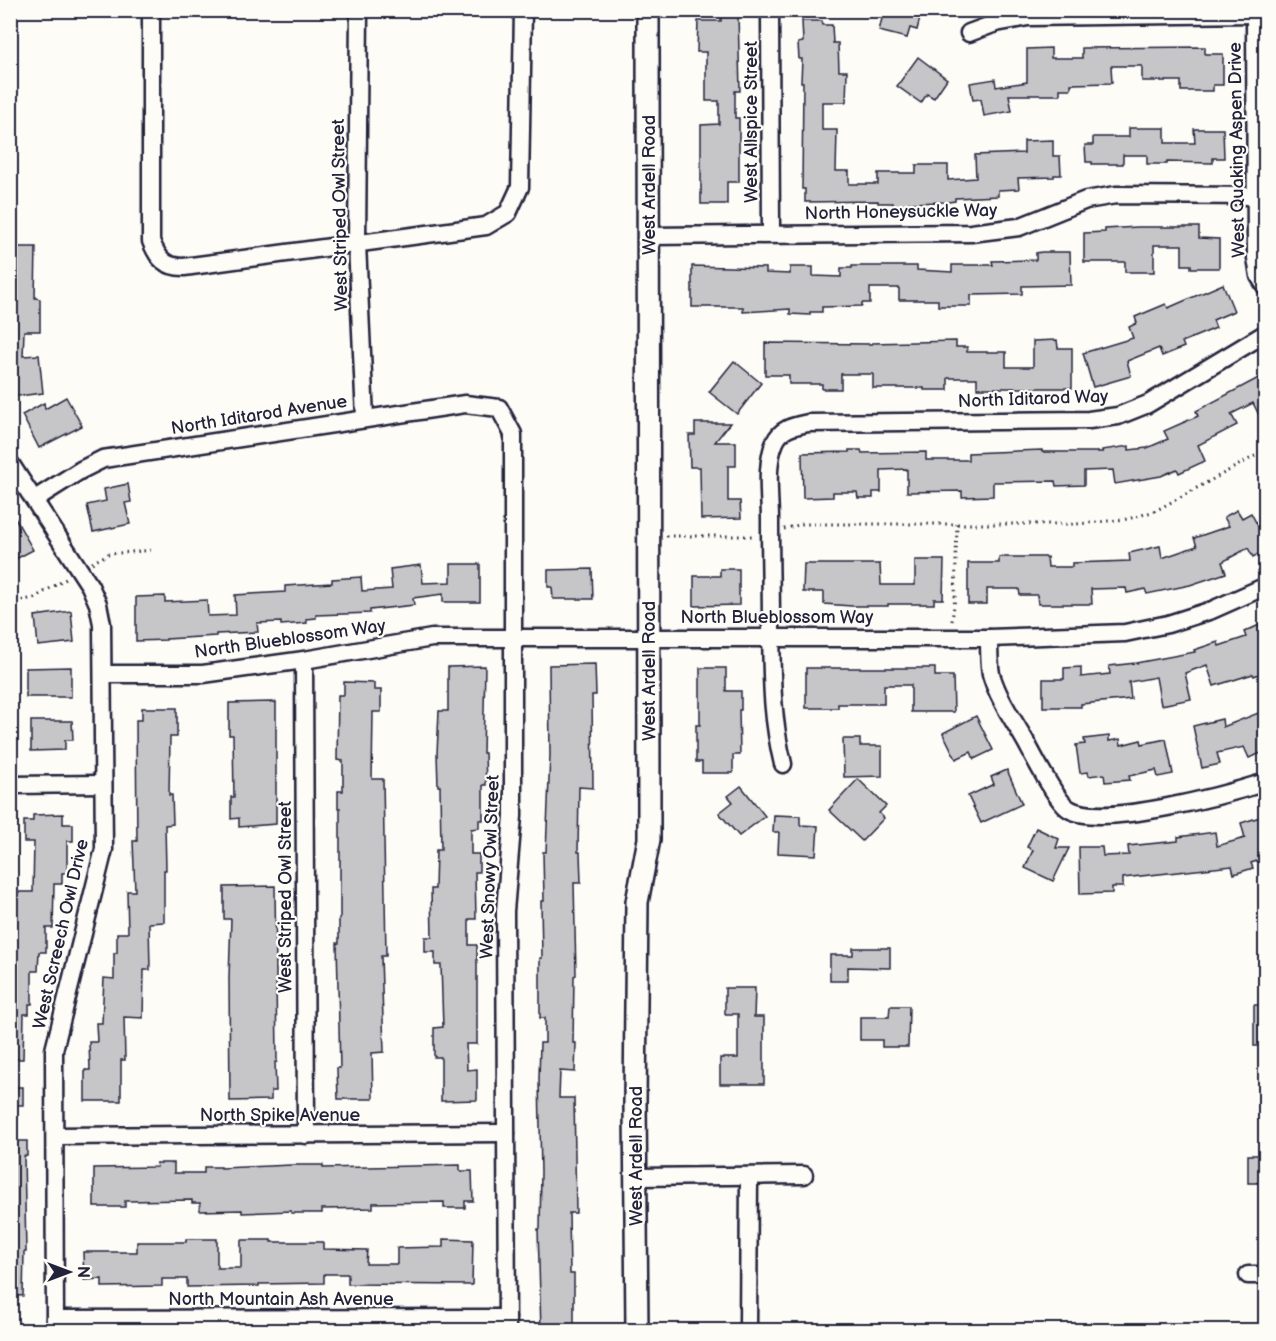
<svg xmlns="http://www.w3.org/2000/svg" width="1276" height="1341" viewBox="0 0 1276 1341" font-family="'Balsamiq Sans',sans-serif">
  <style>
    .building { fill: #c6c6c8; stroke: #22223b; stroke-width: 1.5 }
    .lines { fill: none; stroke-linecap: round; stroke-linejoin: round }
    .minor-casing { stroke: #22223b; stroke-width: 21 }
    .tertiary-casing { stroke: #22223b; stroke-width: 26 }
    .path { stroke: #22223b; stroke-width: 3; stroke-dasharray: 1.5 4.5; stroke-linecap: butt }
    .minor { stroke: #fdfcf7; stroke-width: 16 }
    .tertiary { stroke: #fdfcf7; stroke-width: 21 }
    .labels { text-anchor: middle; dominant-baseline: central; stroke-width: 4.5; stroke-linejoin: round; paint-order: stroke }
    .street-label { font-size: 18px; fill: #22223b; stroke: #fdfcf7 }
  </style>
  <rect width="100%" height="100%" fill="#fdfcf7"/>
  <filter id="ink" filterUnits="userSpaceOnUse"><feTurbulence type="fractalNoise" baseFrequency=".0167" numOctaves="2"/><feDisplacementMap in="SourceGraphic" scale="12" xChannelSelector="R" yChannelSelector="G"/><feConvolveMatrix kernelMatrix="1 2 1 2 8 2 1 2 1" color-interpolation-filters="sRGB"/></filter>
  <g filter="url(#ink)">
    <g class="building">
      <polygon points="884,10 922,10 917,30 910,28 907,38 879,31"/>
      <polygon points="721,14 738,14 740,91 735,91 735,118 739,118 739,182 727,182 727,204 701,204 701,125 719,124 719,101 706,101 706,52 697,52 698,21 721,21"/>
      <polygon points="802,21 822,21 823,25 832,25 833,43 838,43 839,71 847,71 846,102 822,102 822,130 837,130 836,171 849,171 849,184 878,184 878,173 916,173 916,165 948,165 948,180 976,178 975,155 1024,153 1024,141 1053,140 1053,156 1060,156 1061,175 1054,175 1054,177 1018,178 1019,189 998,190 998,196 955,198 955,201 948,202 907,203 907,207 893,207 893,203 878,203 878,201 805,202 805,189 802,189 803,82 801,82 802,59 799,59 798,43 803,42"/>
      <polygon points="1205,47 1205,54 1223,54 1223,85 1213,85 1213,91 1181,91 1181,81 1142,81 1142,66 1111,66 1112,83 1071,84 1071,89 1060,89 1060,95 1009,95 1012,111 984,116 981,99 973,100 970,83 995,79 996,87 1027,82 1027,49 1051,48 1051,58 1082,58 1082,48"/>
      <polygon points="918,57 947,79 934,98 927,94 921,103 897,86"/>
      <polygon points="1129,128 1165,128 1165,143 1195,143 1194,129 1223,129 1224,158 1213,158 1213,163 1167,162 1167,164 1147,164 1147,155 1123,155 1123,164 1092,164 1092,162 1086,162 1085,145 1093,145 1093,137 1129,137"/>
      <polygon points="1138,227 1199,227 1199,238 1219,239 1219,268 1191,268 1191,265 1182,265 1182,245 1154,245 1154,272 1125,272 1125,262 1084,262 1084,233 1105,232 1105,229"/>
      <polygon points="10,247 36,247 35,298 40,299 40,331 24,331 23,356 39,355 43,393 10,397"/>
      <polygon points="1042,252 1070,252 1071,285 1022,286 1022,294 971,295 971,306 938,306 938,300 899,300 899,288 870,288 870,303 862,303 862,306 822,307 822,312 810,312 810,315 790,314 790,309 743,312 743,307 692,307 692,266 766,268 766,273 790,274 790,267 813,267 813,276 841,277 841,268 852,268 852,266 917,266 917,270 952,272 952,265 993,265 992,261 1036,260 1036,253"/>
      <polygon points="1223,284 1234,311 1213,320 1216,328 1182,342 1184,347 1162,356 1159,348 1127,361 1131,376 1093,387 1083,353 1133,338 1129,327 1137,323 1135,317 1166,304 1168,308"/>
      <polygon points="1057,340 1058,348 1072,348 1072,388 977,388 977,378 948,378 948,390 924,390 924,388 873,388 873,374 841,374 841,389 822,389 822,384 789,384 789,375 765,375 765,343 872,344 872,343 956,341 956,347 967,347 967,352 1006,352 1006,367 1033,367 1033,341"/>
      <polygon points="734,361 761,383 737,414 709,392"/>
      <polygon points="1266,374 1266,429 1253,403 1231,414 1237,425 1198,445 1205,461 1179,473 1177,469 1161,476 1115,484 1113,470 1084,471 1084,485 1056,486 1055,481 993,482 993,496 962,497 962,491 907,492 907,469 881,470 881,492 873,492 873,498 858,498 857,492 833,492 833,497 803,498 802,453 849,452 849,450 861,450 862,453 926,452 926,460 968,460 968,453 1042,450 1042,452 1103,452 1102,450 1129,446 1129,450 1147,448 1168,439 1164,431 1198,416 1196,411"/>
      <polygon points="66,397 82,426 39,448 22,415 44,403 45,409"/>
      <polygon points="695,423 730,423 715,442 736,442 736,466 728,466 728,501 740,501 741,518 701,519 700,467 690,467 689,435 695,435"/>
      <polygon points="128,484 131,502 125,503 130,524 93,532 87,505 106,501 104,489"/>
      <polygon points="10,509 33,550 10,562"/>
      <polygon points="1237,510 1242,518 1251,513 1266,541 1266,550 1253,557 1248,548 1222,562 1226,573 1190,585 1147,594 1145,589 1127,593 1126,588 1091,589 1092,604 1038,604 1037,595 1020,595 1019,589 987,589 987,604 968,604 968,563 999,563 999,557 1047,557 1048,567 1072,567 1072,563 1130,561 1129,553 1160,546 1162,558 1197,546 1194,538 1229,526 1224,517"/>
      <polygon points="915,560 944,560 943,599 934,599 934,604 888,604 888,606 852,606 824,604 824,592 803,592 804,564 880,564 881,585 915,585"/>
      <polygon points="451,564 480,564 480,602 443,602 443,594 413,598 414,605 370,610 370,613 316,615 316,618 306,619 307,623 281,625 281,622 257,623 258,632 216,634 216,636 166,639 166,640 136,641 136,597 165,596 165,602 207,600 208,616 236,615 235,595 285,592 285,586 332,583 332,579 361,577 362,591 392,589 390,569 421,565 423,583 451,582"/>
      <polygon points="592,569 593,599 553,599 552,587 548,587 548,570"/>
      <polygon points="720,569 739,569 739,605 694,606 694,576 720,576"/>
      <polygon points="71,611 74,642 38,646 35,616"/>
      <polygon points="1266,622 1266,671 1254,676 1253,674 1214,686 1207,665 1185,673 1191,699 1161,705 1156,677 1129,682 1131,699 1081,704 1081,707 1043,707 1043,679 1064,679 1064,668 1081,667 1081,677 1110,674 1109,666 1136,663 1195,652 1194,650 1218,642 1219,646 1246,637 1244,632"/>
      <polygon points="595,664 596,695 592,695 593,788 579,787 578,852 580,852 581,883 574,883 576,975 574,976 573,1043 576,1043 575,1072 560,1071 559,1098 574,1098 576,1213 569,1213 570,1274 574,1274 574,1330 541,1330 538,1229 540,1229 541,1172 539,1079 540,1043 545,1043 545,1018 540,1018 540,958 542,958 541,901 544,901 543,852 546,852 550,755 549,665"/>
      <polygon points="485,666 483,753 485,753 486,785 483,785 483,820 479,820 479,828 471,829 471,854 479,854 479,872 475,872 476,919 469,919 469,945 477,945 477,1044 466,1044 467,1070 477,1069 477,1100 441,1101 441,1057 434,1057 434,1028 443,1027 441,965 435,965 435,952 425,952 425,937 432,937 431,889 435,889 436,850 441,850 440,786 438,786 437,754 439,711 448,711 448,667"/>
      <polygon points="71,667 71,697 26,697 26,668"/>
      <polygon points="700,668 726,668 726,691 741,691 741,710 739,710 740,755 733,755 733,773 702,773 702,762 696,762 696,725 700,725"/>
      <polygon points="806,668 935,668 935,676 953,676 954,712 911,712 911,685 884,685 884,704 838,704 838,708 806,708"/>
      <polygon points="344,682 374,683 374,690 381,690 381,712 373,712 372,779 383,779 386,956 381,956 384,1052 372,1053 373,1099 338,1099 337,1068 340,1068 337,943 339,943 339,918 340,918 340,808 338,808 338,791 343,791 343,761 337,760 338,695 344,695"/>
      <polygon points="276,702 276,824 239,827 239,818 231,819 231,797 234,797 233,735 229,735 229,703"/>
      <polygon points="142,708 177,708 177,737 170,737 169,795 172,795 173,824 165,825 166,870 164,870 164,922 149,923 150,970 144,970 143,1018 124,1017 125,1060 121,1060 121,1101 85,1101 85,1070 90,1070 89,1042 97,1042 96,1023 102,1023 104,978 114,979 114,953 117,953 117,933 128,933 127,891 135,891 133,841 137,841 136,720 142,720"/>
      <polygon points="1266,710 1266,751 1249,758 1244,747 1217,753 1220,764 1202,768 1193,726 1222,719 1223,727"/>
      <polygon points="976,716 993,750 974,759 971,752 956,759 943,733"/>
      <polygon points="31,721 72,721 73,740 65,740 65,750 31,751"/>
      <polygon points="1109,736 1109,741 1120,739 1121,745 1141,740 1142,744 1166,739 1173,774 1158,777 1156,770 1129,776 1130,780 1105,782 1104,774 1089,776 1088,772 1080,773 1076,745 1085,744 1084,739"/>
      <polygon points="843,739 860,739 860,746 882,746 882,776 844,777"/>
      <polygon points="1007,770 1022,804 981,823 968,796 994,784 991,777"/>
      <polygon points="858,779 886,806 879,813 884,818 862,841 829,810"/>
      <polygon points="741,786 765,816 739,836 719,813 733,802 728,796"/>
      <polygon points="63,814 63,824 73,824 73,841 67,841 67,873 62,873 62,884 54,884 53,928 46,928 46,952 39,952 38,971 32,971 32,1004 29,1004 29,1014 24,1014 23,1059 10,1059 10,933 16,933 16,892 33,892 34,842 24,842 24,821 33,821 33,815"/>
      <polygon points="774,815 800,816 800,825 818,826 816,855 778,853 779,832 773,832"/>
      <polygon points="1260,817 1266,837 1266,858 1251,863 1253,868 1234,874 1232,866 1123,878 1123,887 1112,887 1112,893 1080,894 1079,847 1102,847 1103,856 1129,855 1128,846 1178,841 1178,837 1215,832 1217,846 1245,838 1241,823"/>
      <polygon points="1036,828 1059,839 1056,848 1069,848 1053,881 1025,868 1033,850 1027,847"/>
      <polygon points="275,886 277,1062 275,1062 276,1091 271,1091 271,1100 230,1101 229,978 231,919 224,919 224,887"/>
      <polygon points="853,948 890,948 890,968 848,967 848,981 830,981 830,955 853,955"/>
      <polygon points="725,988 755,988 754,1017 764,1017 764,1084 720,1084 720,1058 738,1058 738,1014 725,1014"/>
      <rect x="1254" y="1005" width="12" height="41"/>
      <polygon points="890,1006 909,1006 908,1047 882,1047 882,1040 860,1040 860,1017 889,1017"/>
      <rect x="10" y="1087" width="13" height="18"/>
      <polygon points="10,1141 27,1141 27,1156 24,1156 26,1252 24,1252 23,1296 10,1295"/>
      <rect x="1248" y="1155" width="18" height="28"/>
      <polygon points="156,1163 174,1163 174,1173 204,1173 204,1167 221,1167 221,1168 292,1165 323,1165 323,1168 460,1165 460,1171 472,1171 473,1201 465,1201 465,1208 444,1208 444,1202 373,1203 373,1208 322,1209 322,1213 291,1213 291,1211 242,1213 242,1210 200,1211 200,1203 192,1203 192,1200 125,1201 125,1207 94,1207 94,1168 157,1167"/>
      <polygon points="186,1239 217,1239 217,1268 241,1268 241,1240 271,1240 271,1242 323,1242 323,1249 367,1250 366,1264 397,1264 397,1248 443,1247 443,1239 473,1240 472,1285 348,1284 348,1274 324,1274 324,1283 259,1284 259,1286 187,1287 187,1279 162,1279 162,1286 102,1287 102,1279 84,1280 83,1252 137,1252 137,1242 186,1242"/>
    </g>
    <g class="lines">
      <g class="minor-casing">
        <g id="minor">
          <path d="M151,10V241C158,259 165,267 184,267L486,226L508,213L520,187L523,10"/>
          <polyline points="359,10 357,244 365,418"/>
          <polyline points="770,10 771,234"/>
          <polyline points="1255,10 1256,258 1259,276 1266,287"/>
          <polyline points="969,33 996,23 1028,17 1255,14"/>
          <polyline points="649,236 971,233 1019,227 1086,200 1116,195 1255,196"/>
          <polyline points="10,463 90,586 98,604 102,624 104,849 54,1050 55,1330"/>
          <polyline points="35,499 81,470 103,459 465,404 499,408 513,434 513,816 505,911 507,1330"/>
          <path d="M989,638C989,650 989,663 991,674C998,699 1015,722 1027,744C1034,757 1057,802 1069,809C1101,829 1228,794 1266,782"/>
          <polyline points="304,660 306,1135"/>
          <polyline points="103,674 203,674 304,660 432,638 989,638 1125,633 1168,624 1212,610 1266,586"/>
          <path d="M783,764C771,715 772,676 771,626C771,591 770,556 770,520C770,496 765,465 775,442C781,428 794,426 808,423L1089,420L1118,416L1148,404L1266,333"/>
          <polyline points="10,785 103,784"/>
          <polyline points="55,1136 506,1133"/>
          <polyline points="636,1177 804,1175"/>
          <polyline points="1248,1275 1266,1275"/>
          <polyline points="55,1319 507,1318"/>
          <polyline points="748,1330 749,1176"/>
        </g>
      </g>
      <g class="tertiary-casing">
        <polyline id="tertiary" points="637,1330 635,1104 637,902 649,839 648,10"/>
      </g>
      <g class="path">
        <polyline points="784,529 802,524 1077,524 1128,519 1155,511 1266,450"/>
        <polyline points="666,536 755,536"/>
        <polyline points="92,563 108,554 154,550"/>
        <polyline points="10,603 34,598 66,579"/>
        <polyline points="952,621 955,598 957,523"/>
      </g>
      <use href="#minor" class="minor"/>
      <use href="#tertiary" class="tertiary"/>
    </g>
  </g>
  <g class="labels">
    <g class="street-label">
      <text transform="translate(751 122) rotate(-90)">West Allspice Street</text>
      <text transform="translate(1237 150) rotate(-91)">West Quaking Aspen Drive</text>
      <text transform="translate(649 185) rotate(-90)">West Ardell Road</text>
      <text transform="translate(901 212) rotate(-1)">North Honeysuckle Way</text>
      <text transform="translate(340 215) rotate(-91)">West Striped Owl Street</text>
      <text transform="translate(1033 399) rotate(-2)">North Iditarod Way</text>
      <text transform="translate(259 415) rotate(-9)">North Iditarod Avenue</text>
      <text x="777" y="617">North Blueblossom Way</text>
      <text transform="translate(290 639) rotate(-8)">North Blueblossom Way</text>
      <text transform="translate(649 671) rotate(-90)">West Ardell Road</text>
      <text transform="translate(490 867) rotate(-88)">West Snowy Owl Street</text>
      <text transform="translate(285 897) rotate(-90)">West Striped Owl Street</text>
      <text transform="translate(61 934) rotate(-77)">West Screech Owl Drive</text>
      <text x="280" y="1115">North Spike Avenue</text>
      <text transform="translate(636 1156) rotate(-90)">West Ardell Road</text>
      <text x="281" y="1299">North Mountain Ash Avenue</text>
    </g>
  </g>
  <rect width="1276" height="1341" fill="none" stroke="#fdfcf7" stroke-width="36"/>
  <rect x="18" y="18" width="1240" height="1305" fill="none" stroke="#22223b" stroke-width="2" filter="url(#ink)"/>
  <g transform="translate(69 1272) rotate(90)" stroke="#fdfcf7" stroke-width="4.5" paint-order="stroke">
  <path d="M0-4.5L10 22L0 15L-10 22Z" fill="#22223b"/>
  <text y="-9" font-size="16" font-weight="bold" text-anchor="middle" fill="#22223b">N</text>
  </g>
</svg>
